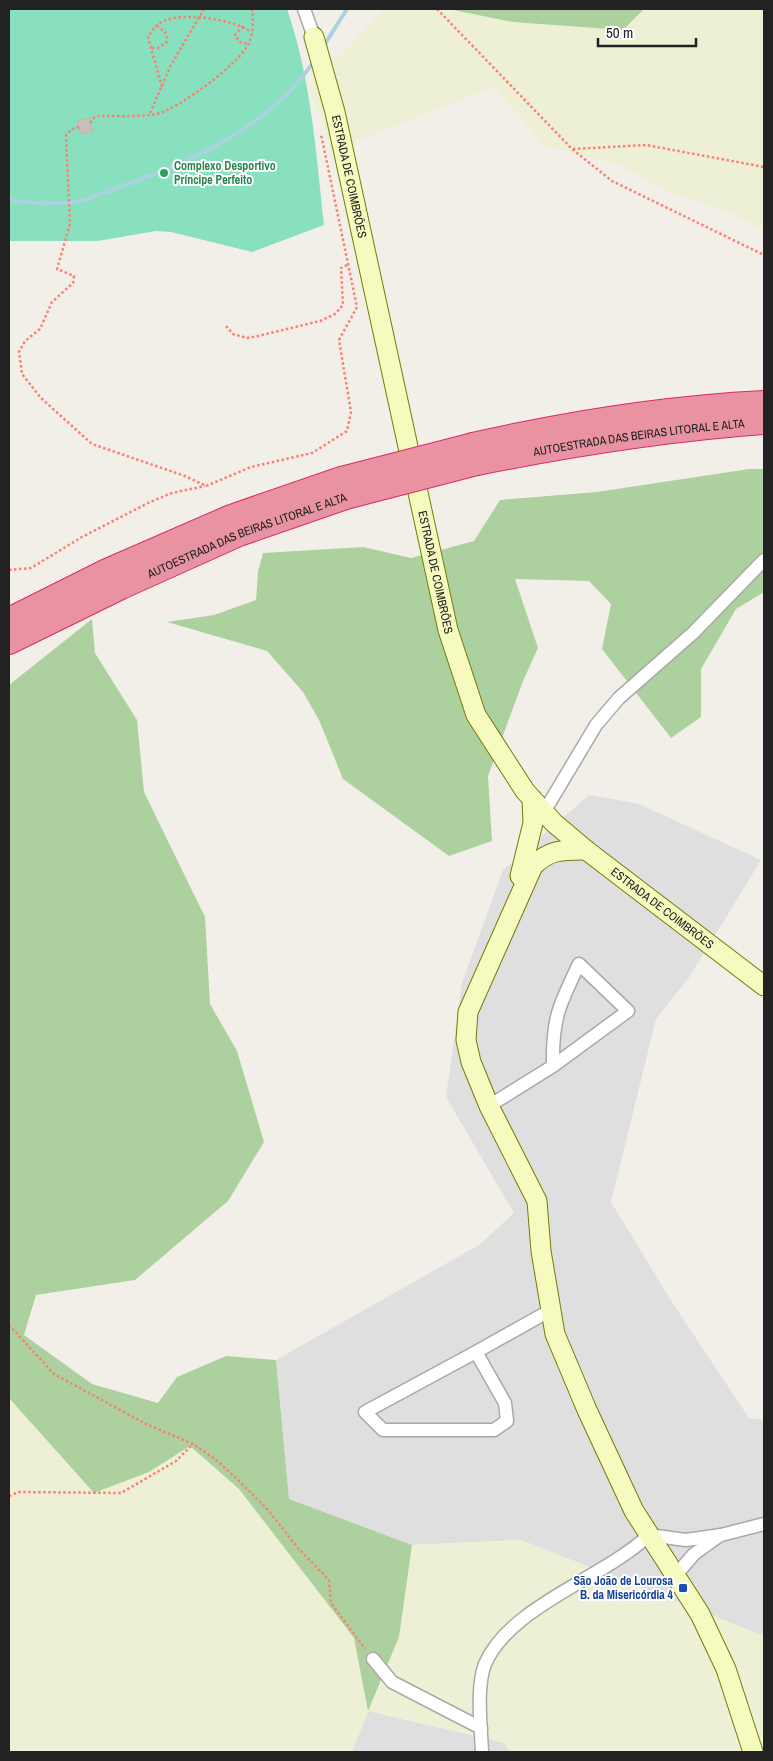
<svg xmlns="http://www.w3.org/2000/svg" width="773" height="1761" viewBox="0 0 773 1761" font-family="'Archivo Narrow',sans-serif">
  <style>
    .residential { fill: #e0dfdf }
    .farmland { fill: #eef0d5 }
    .forest { fill: #add19e }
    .pitch { fill: #88e0be }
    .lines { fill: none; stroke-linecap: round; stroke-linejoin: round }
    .stream { stroke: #aad3df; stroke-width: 4 }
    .building { fill: #c7bfb8; stroke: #c4b6ab }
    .street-casing { stroke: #a9a9a9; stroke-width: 15 }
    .secondary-casing { stroke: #707d05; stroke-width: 21 }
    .highway-casing { stroke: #dc2a67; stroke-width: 26 }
    .path { stroke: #fa8072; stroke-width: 2.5; stroke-dasharray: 2.5 2.5; stroke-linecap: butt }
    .street { stroke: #fff; stroke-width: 12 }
    .secondary { stroke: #f7fabf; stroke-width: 19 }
    .highway { stroke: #e892a2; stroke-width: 24 }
    .highway-bridge-casing { stroke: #dc2a67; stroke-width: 26; stroke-linecap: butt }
    .highway-bridge { stroke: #e892a2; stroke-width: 24 }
    .leisure-dot { fill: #2e9e5b; stroke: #fff; stroke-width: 2 }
    .transit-dot { fill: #1a4fb4; stroke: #fff; stroke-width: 2 }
    .labels { text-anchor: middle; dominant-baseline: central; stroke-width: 4; stroke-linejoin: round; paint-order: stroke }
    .leisure-label { font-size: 12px; font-weight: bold; fill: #27864d; stroke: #fff; text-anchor: start }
    .street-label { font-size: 12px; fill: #222; stroke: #fff }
    .transit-label { font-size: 12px; font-weight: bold; fill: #164399; stroke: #fff; text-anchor: end }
  </style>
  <rect width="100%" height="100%" fill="#f2efe9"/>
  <g class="residential">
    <polygon points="589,795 639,804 761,860 690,976 656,1019 611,1202 670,1299 749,1418 764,1420 764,1636 521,1540 412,1545 289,1499 276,1360 479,1245 514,1213 446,1097 462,983 503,870"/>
    <polygon points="368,1711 505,1743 509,1752 352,1752"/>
  </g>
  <g class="farmland">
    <polygon points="385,9 448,9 513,22 623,30 644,9 764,9 764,231 729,212 675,195 619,165 543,145 495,87 330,151 327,135 308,87"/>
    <polygon points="9,1398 94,1493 149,1472 190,1446 239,1489 354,1638 368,1710 399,1637 412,1545 521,1540 764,1636 764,1752 509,1752 505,1743 368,1711 352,1752 9,1752"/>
  </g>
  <g class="forest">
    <polygon points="448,9 644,9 623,30 513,22"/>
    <polygon points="749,469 764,469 764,592 736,609 701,669 701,717 671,738 602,649 611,604 589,581 515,579 538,648 523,681 488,776 492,841 449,856 343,779 319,720 303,692 267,651 167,622 214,615 256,600 258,572 263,553 363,547 411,558 474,541 500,500 597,492"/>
    <polygon points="92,619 95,653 137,720 144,792 205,917 210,1004 237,1051 264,1142 228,1201 135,1280 36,1295 24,1335 92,1384 158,1403 177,1377 226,1356 276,1360 289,1499 412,1545 399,1637 368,1711 354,1638 239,1489 190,1446 149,1472 94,1493 9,1398 9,685"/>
  </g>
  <path class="pitch" d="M9,9H287C311,78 316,152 324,225L252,252L171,232L156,231L98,241H9Z"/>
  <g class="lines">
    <g class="stream">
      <polyline points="323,47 347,9"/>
      <path d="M9,200C30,203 51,205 73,202C88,200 105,192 120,187C192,161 270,127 314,61"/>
    </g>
  </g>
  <polygon class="building" points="89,118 93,131 81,134 77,121"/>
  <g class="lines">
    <g class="street-casing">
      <g id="street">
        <polyline points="304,9 314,37"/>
        <polyline points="544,812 596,725 619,698 693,633 764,560"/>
        <path d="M489,1106L553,1066L628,1011L579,964C559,1005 552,1019 553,1066"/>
        <polyline points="476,1352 365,1412 383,1430 494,1430 507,1421 505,1403 476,1352 551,1310"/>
        <polyline points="675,1576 694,1554 719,1536"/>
        <polyline points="373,1659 392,1682 481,1728"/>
        <path d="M482,1752C481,1727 476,1687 485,1664C510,1606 604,1578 649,1535L686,1540L721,1535L764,1524"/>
      </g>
    </g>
    <g class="secondary-casing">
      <g id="secondary">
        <path id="s1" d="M314,37L335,112L448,630L476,715L525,791L554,823L586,850L764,986"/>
        <path d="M586,850C563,850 550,849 533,866L468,1012L466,1040L471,1062L489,1106L537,1201L541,1251L555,1334L587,1410L634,1511L700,1614L726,1669L753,1752"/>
        <polyline points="520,876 533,823 532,799"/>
      </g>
    </g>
    <g class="highway-casing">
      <g id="highway">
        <path d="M473,445C570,423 665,408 764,403"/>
        <path id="s2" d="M477,463C572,444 667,429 764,422"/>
        <polyline points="9,620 107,571 231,517 341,479"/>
        <path id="s3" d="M9,642L121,587L239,534L346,497"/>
      </g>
    </g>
    <g class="path">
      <polyline points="437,9 572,149 612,181 764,255"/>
      <polyline points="243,26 235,35 240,42 249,44"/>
      <path d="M152,48H158L167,42C168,33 164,31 157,26"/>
      <path d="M162,87L148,37C152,31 157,23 164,21C185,12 233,19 251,32"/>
      <polyline points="150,113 171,65 204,9"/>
      <path d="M90,123L94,118L99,116C117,116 138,117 156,114C179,109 239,64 249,43C254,32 253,20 252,9"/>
      <polyline points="79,127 72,129 66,135 70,224 57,269 74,276 73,283 52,302 40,329 25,341 19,352 22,374 41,398 92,444 185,476 206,486 251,467 312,453 347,431 351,412 339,340 357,307 321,134"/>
      <polyline points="573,149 646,145 764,167"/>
      <polyline points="226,326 233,334 247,338 258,336 320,321 335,314 343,305 341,268 347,265"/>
      <polyline points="9,570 31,568 82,537 150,502 172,493 205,486"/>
      <polyline points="9,1325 54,1374 146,1424 193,1444 215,1459 235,1477 268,1510 298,1548 329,1580 331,1603 365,1649"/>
      <polyline points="9,1496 19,1492 121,1493 176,1461 193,1444"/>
    </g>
    <use href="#street" class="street"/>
    <use href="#secondary" class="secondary"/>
    <use href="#highway" class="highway"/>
    <g class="highway-bridge-casing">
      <g id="highway-bridge">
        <polyline points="341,479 473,445"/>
        <polyline points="346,497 477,463"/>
      </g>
    </g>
    <use href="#highway-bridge" class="highway-bridge"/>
  </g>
  <circle class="leisure-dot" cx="164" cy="173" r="5"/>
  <rect class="transit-dot" x="678" y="1583" width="10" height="10" rx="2.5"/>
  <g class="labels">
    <g class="leisure-label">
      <text x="174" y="166">Complexo Desportivo<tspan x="174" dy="14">Príncipe Perfeito</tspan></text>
    </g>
    <g class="street-label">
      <text stroke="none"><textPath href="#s1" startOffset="144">ESTRADA DE COIMBRÕES</textPath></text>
      <text stroke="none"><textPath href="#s2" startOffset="164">AUTOESTRADA DAS BEIRAS LITORAL E ALTA</textPath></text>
      <text stroke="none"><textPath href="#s3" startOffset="261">AUTOESTRADA DAS BEIRAS LITORAL E ALTA</textPath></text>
      <text stroke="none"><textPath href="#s1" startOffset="549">ESTRADA DE COIMBRÕES</textPath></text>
      <text stroke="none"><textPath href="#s1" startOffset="969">ESTRADA DE COIMBRÕES</textPath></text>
    </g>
    <g class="transit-label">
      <text x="673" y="1581">São João de Lourosa<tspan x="673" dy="14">B. da Misericórdia 4</tspan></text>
    </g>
  </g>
  <rect width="773" height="1761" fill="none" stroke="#222222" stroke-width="20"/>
  <path d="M598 38v8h98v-8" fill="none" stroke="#222222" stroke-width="2.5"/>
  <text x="606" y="38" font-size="15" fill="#222222" stroke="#ffffff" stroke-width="4" paint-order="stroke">50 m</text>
</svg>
